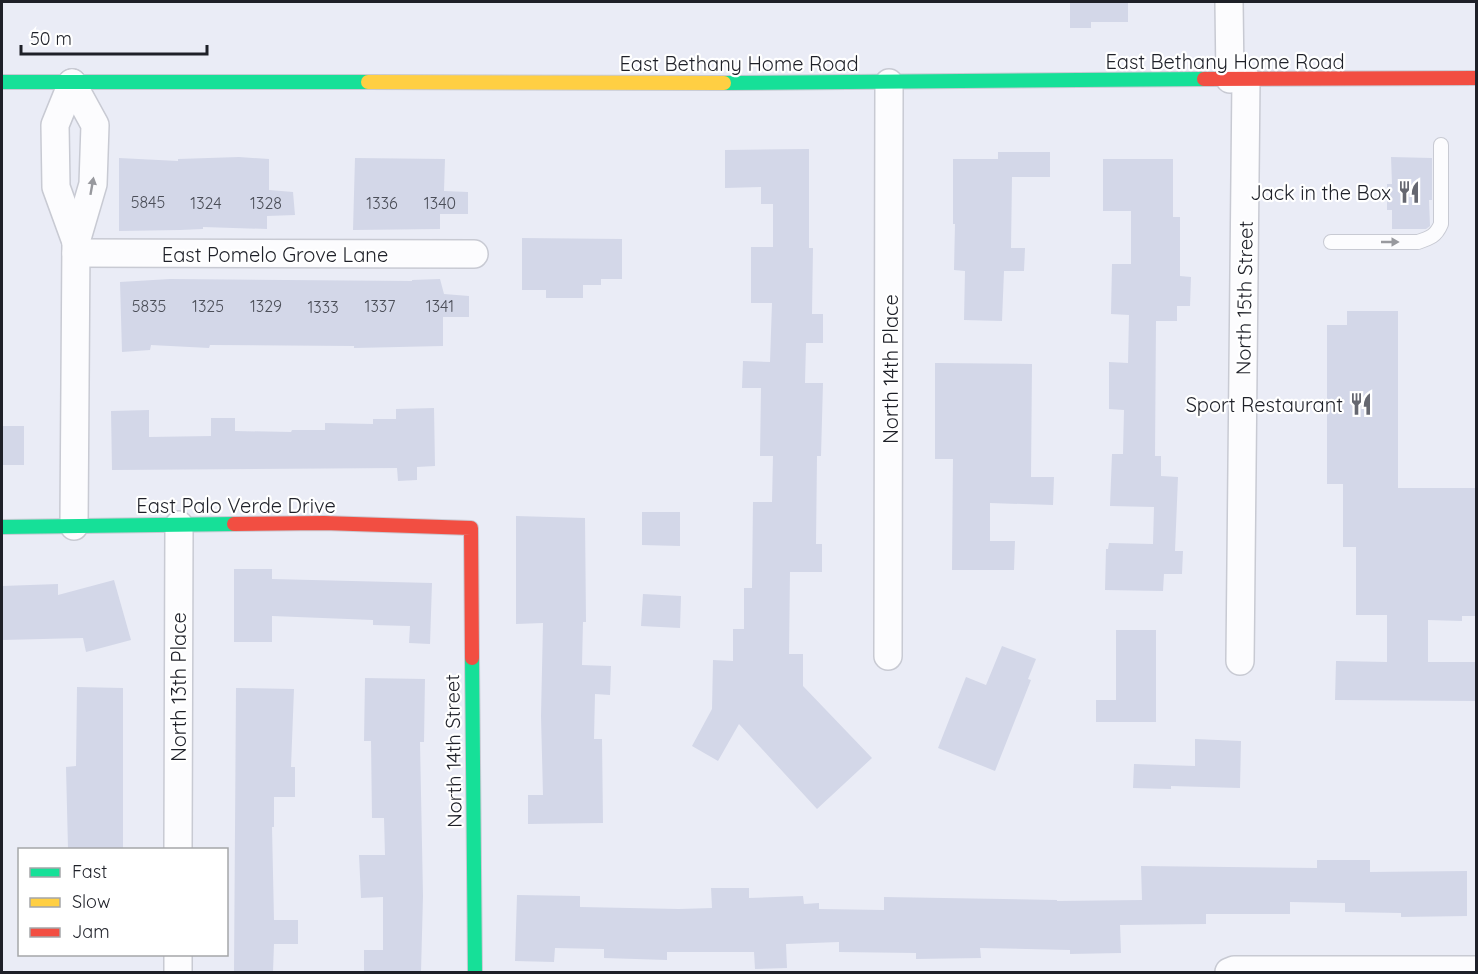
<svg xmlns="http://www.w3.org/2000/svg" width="1478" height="974" viewBox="0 0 1478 974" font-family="Quicksand,sans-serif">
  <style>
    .building { fill: #d3d7e8 }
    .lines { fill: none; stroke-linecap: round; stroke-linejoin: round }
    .lane-casing { stroke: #c8cad3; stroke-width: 16 }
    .street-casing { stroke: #c8cad3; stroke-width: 30 }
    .fast-casing { stroke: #c8cad3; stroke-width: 16 }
    .slow-casing { stroke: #c8cad3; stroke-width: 16 }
    .jam-casing { stroke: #c8cad3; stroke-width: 16 }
    .lane { stroke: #fcfcfe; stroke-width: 14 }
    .street { stroke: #fcfcfe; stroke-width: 27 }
    .fast { stroke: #16e098; stroke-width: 14 }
    .slow { stroke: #ffcf43; stroke-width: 14 }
    .jam { stroke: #f24e42; stroke-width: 14 }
    .oneway { fill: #98999e }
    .labels { text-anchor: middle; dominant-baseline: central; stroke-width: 4.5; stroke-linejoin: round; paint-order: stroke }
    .number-label { font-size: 16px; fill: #4b4e58 }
    .street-label { font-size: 20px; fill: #1e2028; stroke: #fff }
    .poi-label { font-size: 20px; fill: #1e2028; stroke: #fff; text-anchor: end }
  </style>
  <rect width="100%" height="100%" fill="#eaecf6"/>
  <g class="building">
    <polygon points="1070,2 1128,2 1128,22 1091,22 1091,28 1070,28"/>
    <polygon points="809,149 809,248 813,248 812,314 823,314 823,343 806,343 805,383 823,383 821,456 817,456 816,544 822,544 822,572 790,572 789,654 803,654 803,686 872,758 817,809 739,724 718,761 692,746 712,709 713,660 733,661 733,629 744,629 744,588 752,588 753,502 772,502 773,456 760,456 761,388 742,388 743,361 770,362 772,303 751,303 751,247 773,247 773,204 761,204 761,187 725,188 725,150"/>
    <polygon points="998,152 1050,152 1050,177 1012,177 1011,248 1025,248 1024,271 1004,271 1002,321 964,320 965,271 954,270 955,224 953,224 953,159 998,159"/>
    <polygon points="239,157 269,159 269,190 293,192 295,215 267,216 267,229 203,227 203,229 180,230 119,231 119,158 178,161 178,159"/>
    <polygon points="1391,157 1432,158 1432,200 1429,200 1430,226 1426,229 1392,229 1392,210 1387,210 1387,184 1392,184"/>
    <polygon points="355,158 445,159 444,191 468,192 468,214 440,214 440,229 353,230"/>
    <polygon points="1103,159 1173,159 1173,217 1180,217 1180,276 1191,277 1190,306 1177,306 1177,321 1156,321 1155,456 1161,456 1161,476 1178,477 1175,551 1183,551 1182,574 1164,574 1163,591 1105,590 1106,549 1108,549 1109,543 1153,544 1154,507 1110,506 1112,454 1123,454 1124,410 1109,409 1109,362 1128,363 1129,315 1111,314 1112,264 1131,264 1131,211 1103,211"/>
    <polygon points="522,238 622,239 622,279 601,279 601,285 583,285 583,298 546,298 546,290 522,290"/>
    <polygon points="170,279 412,281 412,280 440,279 444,294 469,296 469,317 443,317 443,346 354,348 354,346 210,345 209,348 151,345 150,350 122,352 120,282"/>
    <polygon points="1347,311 1398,311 1398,488 1476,488 1476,616 1462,616 1462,621 1428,620 1428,662 1476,662 1476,701 1335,700 1336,661 1387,662 1387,615 1356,615 1356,547 1343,547 1343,484 1327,484 1327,325 1347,325"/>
    <polygon points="935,363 1032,364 1031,477 1054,477 1053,505 990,503 990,541 1015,541 1014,570 952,570 953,459 935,459"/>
    <polygon points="434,408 435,466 417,467 417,480 398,481 397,468 112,470 111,411 149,410 149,437 211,436 211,418 235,418 235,431 291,432 292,430 325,430 325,423 373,424 373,419 396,419 396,409"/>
    <rect x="2" y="426" width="22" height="39"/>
    <polygon points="642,512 680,512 680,546 642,545"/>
    <polygon points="516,516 585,518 586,622 583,622 582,665 611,666 610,695 595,694 594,739 602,739 603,823 528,824 528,795 543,795 541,716 543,623 516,624"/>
    <polygon points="234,569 272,569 272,579 432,583 430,644 409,643 410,626 373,625 373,620 272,616 272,642 234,642"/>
    <polygon points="114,580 131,640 86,652 83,638 2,640 2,586 58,584 58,595"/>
    <polygon points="643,594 681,596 680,628 641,626"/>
    <polygon points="1116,630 1156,630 1156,722 1096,722 1096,700 1116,700"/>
    <polygon points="1002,646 1036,659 1028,679 1031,680 995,771 938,748 966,677 986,685"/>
    <polygon points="365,678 425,679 424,742 420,742 423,896 421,972 364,972 364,950 383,950 383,897 361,898 359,855 385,855 384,818 372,818 371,741 364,741"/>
    <polygon points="77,687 123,688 123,849 68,849 66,767 76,766"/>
    <polygon points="236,688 294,689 291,767 295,767 295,797 274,797 274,827 272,827 274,920 298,920 298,944 274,944 273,972 234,972"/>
    <polygon points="1195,739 1241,741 1240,788 1171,786 1171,789 1133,788 1134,764 1195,766"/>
    <polygon points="1317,860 1370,860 1370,872 1467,871 1467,916 1401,917 1401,913 1345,912 1345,903 1290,902 1290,914 1206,914 1206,924 1120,925 1121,953 1070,954 1070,950 980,948 981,958 916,959 916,953 839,952 839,942 786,944 787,968 755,969 754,952 667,952 667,960 604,958 604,949 555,948 554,962 515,961 517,895 580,896 580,907 679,909 712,908 711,888 749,888 749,898 803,896 804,904 819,903 819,909 884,910 884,897 1057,900 1057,901 1142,900 1141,866 1317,868"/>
  </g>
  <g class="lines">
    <g class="lane-casing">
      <path id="lane" d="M1331,242H1418C1430,238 1436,236 1441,224V145"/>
    </g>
    <g class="street-casing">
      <g id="street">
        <polyline points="1229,2 1230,79"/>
        <polyline points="72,83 95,125 93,184 76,242 74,526"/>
        <polyline points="72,83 55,125 56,187 76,242"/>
        <polyline points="76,253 474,254"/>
        <polyline points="888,656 889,83"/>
        <polyline points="1240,661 1246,79"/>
        <polyline points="178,850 179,525"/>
        <polyline points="178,972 178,954"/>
        <polyline points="1229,972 1234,970 1476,970"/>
      </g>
    </g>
    <g class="fast-casing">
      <g id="fast">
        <polyline points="2,82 368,82"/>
        <polyline points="724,83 1204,79"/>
        <polyline points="2,527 234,524"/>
        <polyline points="472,658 475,972"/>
      </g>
    </g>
    <g class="slow-casing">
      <polyline id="slow" points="368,82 724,83"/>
    </g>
    <g class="jam-casing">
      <g id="jam">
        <polyline points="1204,79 1476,78"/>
        <polyline points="234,524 324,523 471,528 472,658"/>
      </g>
    </g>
    <use href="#lane" class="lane"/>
    <use href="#street" class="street"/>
    <use href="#fast" class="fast"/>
    <use href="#slow" class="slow"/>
    <use href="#jam" class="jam"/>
  </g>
  <defs><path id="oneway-solid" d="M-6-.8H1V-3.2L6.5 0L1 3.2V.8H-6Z" transform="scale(1.5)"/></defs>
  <g class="oneway">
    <use href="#oneway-solid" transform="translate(92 186) rotate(-80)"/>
    <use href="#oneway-solid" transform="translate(1390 242)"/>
  </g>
  <defs>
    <g id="restaurant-bare" transform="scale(1.8)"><path d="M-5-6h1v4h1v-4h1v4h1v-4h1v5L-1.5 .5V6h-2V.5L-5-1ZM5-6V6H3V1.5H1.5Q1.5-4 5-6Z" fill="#656770" stroke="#fff" stroke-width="2.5" paint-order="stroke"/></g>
  </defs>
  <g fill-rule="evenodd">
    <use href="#restaurant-bare" x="1409" y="192"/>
    <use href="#restaurant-bare" x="1361" y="404"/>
  </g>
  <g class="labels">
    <g class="number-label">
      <text x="148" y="202">5845</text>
      <text x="206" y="203">1324</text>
      <text x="266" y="203">1328</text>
      <text x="382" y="203">1336</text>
      <text x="440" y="203">1340</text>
      <text x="149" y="306">5835</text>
      <text x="208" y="306">1325</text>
      <text x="266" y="306">1329</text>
      <text x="380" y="306">1337</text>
      <text x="440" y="306">1341</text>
      <text x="323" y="307">1333</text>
    </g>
    <g class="street-label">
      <text x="1225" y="61">East Bethany Home Road</text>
      <text x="739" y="63">East Bethany Home Road</text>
      <text x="275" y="254">East Pomelo Grove Lane</text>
      <text transform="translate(1244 298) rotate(-89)">North 15th Street</text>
      <text transform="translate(890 369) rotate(-90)">North 14th Place</text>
      <text x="236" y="505">East Palo Verde Drive</text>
      <text transform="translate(178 687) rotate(-90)">North 13th Place</text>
      <text transform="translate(453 751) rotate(-91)">North 14th Street</text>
    </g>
    <g class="poi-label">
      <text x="1391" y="192">Jack in the Box</text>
      <text x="1343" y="404">Sport Restaurant</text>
    </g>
  </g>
  <rect width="1478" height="974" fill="none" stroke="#1e2028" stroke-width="6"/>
  <rect x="18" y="848" width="210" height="108" fill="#ffffff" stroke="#a5a6a9" stroke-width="1.5"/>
  <rect x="30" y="868" width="30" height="9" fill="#16e098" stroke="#a5a6a9" stroke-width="1.5"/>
  <text x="72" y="878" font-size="18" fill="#1e2028">Fast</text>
  <rect x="30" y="898" width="30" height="9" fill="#ffcf43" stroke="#a5a6a9" stroke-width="1.5"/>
  <text x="72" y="908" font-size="18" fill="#1e2028">Slow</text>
  <rect x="30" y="928" width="30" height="9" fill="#f24e42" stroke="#a5a6a9" stroke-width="1.5"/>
  <text x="72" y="938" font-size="18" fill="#1e2028">Jam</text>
  <path d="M21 45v9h186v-9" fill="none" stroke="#1e2028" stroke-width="3"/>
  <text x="30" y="45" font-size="18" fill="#1e2028" stroke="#ffffff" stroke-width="4.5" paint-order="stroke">50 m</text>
</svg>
